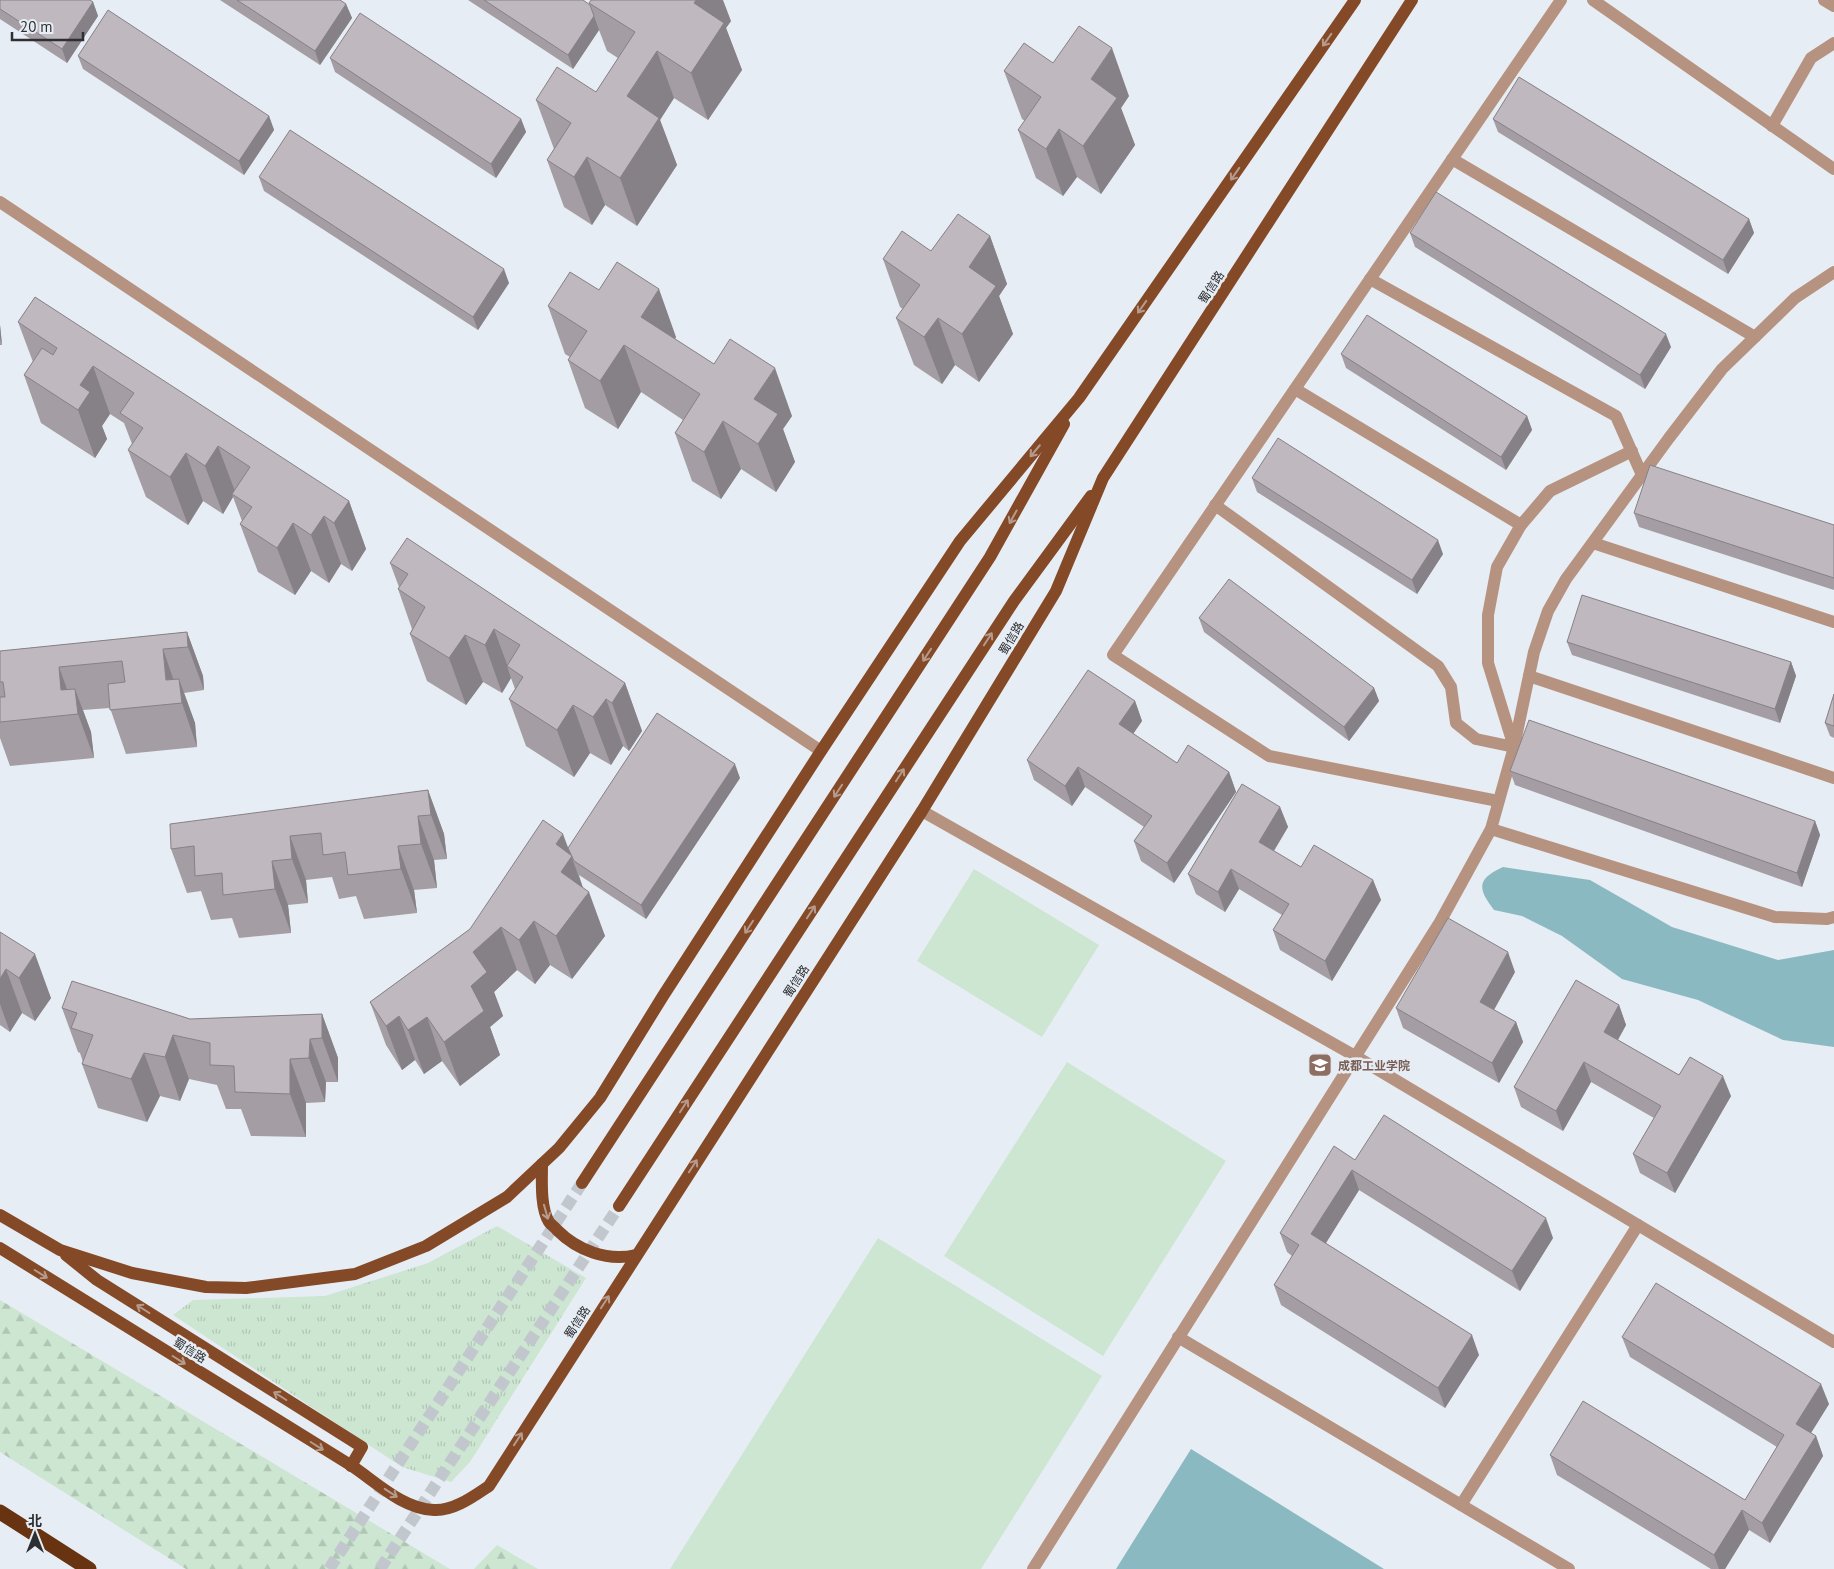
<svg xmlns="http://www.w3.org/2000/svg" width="1834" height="1569" viewBox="0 0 1834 1569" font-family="'PT Sans','Noto Sans SC',sans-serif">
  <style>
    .grass { fill: #cde6d2 }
    .forest { fill: url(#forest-firs) }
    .park { fill: url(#park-tufts) }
    .water { fill: #8bb9c1 }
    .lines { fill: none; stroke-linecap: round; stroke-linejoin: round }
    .major-tunnel { stroke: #c2c7cd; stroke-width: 12; stroke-dasharray: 12 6; stroke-linecap: butt }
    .minor { stroke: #b69381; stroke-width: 12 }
    .major { stroke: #844926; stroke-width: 12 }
    .highway { stroke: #683311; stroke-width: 15 }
    .wall { fill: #a49ea4 }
    .shaded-wall { fill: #868186 }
    .building { fill: #bfb8bf; stroke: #868186 }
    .oneway { stroke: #b69b8d }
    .labels { text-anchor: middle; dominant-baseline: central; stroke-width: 5; stroke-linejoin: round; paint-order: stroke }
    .street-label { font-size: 12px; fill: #2d2f32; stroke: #e7edf4 }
    .education-label { font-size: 12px; font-weight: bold; fill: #785e54; stroke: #e7edf4; text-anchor: start }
  </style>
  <defs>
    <pattern id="forest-firs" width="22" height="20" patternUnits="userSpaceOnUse" patternTransform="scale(1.25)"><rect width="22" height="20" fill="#cde6d2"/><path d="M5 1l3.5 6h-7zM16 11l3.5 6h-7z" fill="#b0c6b5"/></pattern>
    <pattern id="park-tufts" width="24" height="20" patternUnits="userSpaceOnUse" patternTransform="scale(1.25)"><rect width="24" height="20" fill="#cde6d2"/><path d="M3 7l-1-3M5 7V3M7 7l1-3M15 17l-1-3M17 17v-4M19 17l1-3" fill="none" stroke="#b0c6b5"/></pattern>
  </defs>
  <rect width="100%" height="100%" fill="#e7edf4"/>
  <g class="grass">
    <polygon points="974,869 1099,945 1042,1037 917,961"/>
    <polygon points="1067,1062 1226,1161 1103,1356 944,1256"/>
    <polygon points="878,1238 1102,1376 981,1569 670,1569"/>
  </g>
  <g class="forest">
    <polygon points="0,1300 450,1569 186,1569 0,1452"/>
    <polygon points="497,1545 538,1569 474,1569"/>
  </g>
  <polygon class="park" points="497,1226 586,1278 470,1462 451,1482 402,1467 173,1315 193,1300 325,1296 428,1263"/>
  <g class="water">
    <path d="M1503,867L1590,880L1672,927L1778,960L1834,950V1047L1783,1040L1698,1000L1622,979L1562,936L1522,916L1494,910C1477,888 1477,879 1503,867Z"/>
    <polygon points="1191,1449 1384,1569 1116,1569"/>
  </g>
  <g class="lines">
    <g class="major-tunnel">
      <polyline points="329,1569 582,1183"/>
      <polyline points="380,1569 619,1206"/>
    </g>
    <g class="minor">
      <polyline points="1593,0 1834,169"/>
      <polyline points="1824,0 1834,6"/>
      <polyline points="1772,126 1811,58 1834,43"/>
      <polyline points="1452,159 1755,337"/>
      <polyline points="0,202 821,751"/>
      <polyline points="1370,279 1616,416 1642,475"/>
      <polyline points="1295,389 1521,525"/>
      <polyline points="1215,505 1438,666 1451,687 1456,723 1476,739 1514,747 1488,663 1488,615 1497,567 1521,525 1550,491 1632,451"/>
      <polyline points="1593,543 1834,622"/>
      <polyline points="1529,676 1834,778"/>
      <polyline points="1498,801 1269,756 1113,655 1561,0"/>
      <polyline points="922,811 1355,1056 1834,1342"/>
      <polyline points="1491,829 1775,917 1827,919 1834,917"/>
      <polyline points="1178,1337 1569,1569"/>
      <polyline points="1461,1505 1638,1225"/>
      <polyline points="1033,1569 1440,922 1491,829 1514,747 1534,652 1548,611 1566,579 1669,438 1722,369 1795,298 1834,272"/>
    </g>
    <g class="major">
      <path d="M542,1164C542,1180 540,1207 549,1222C551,1225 555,1227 557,1230C577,1250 607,1262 636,1255"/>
      <polyline points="582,1183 990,557 1064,424"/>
      <polyline points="619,1206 1014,601 1091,496"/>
      <polyline points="0,1215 60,1250 132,1273 206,1287 246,1288 355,1274 426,1246 507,1197 559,1148 600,1098 663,996 821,751 960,541 1079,398 1355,0"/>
      <path d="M0,1248C117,1321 235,1393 352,1466C376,1482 403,1509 434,1510C454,1511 474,1496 489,1486L922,811L1056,591L1103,478L1412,0"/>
      <polyline points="66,1255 97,1280 362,1447 351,1466"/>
    </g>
    <polyline class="highway" points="0,1512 89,1569"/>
  </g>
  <g class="wall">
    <polygon points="0,0 93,2 98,16 67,63 0,19"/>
    <polygon points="220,0 340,0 346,4 352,18 320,65"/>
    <polygon points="468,0 583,0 590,5 589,3 731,21 726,28 742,70 708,120 674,98 660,120 677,165 637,226 605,205 592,225 564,207 547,160 554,149 536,100 596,92 618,58 607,51 599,30 573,69"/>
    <polygon points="78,56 269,116 274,130 244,175 83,69"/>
    <polygon points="330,58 521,119 526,132 496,178 335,72"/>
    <polygon points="1053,63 1129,96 1121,108 1135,145 1101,194 1077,177 1063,196 1036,178 1018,130 1025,121 1022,119 1004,71"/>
    <polygon points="1493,119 1749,219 1754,233 1728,274 1498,132"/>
    <polygon points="259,177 509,283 478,330 264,191"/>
    <polygon points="1410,233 1671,347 1645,389 1415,247"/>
    <polygon points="990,236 1007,284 999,296 1013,334 979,382 955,365 942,384 914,365 896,318 903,309 900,307 883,259 931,251"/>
    <polygon points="599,290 676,337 675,339 792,416 783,429 795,462 776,492 741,469 721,499 692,481 675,433 683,420 641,392 618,429 585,408 568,360 570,357 565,354 548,306"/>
    <polygon points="18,322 349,501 366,549 352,571 341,564 329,583 311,571 295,595 258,572 240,524 242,521 233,497 223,514 203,501 188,525 146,497 128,450 132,444 124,423 110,414 102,426 107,439 95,458 41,423 24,375 33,362"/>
    <polygon points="0,325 2,345 0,345"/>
    <polygon points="1341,354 1527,416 1532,430 1506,470 1346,368"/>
    <polygon points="1252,478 1443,554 1417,594 1257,492"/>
    <polygon points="1634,513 1834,525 1834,590 1639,527"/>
    <polygon points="390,563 625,683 642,731 629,751 623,746 611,765 590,753 574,777 526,746 509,699 515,689 511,678 502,693 483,682 466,705 427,681 410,634 412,629 398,589 399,587"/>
    <polygon points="1199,618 1374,688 1379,701 1349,741 1204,632"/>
    <polygon points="187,632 203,676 204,690 184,693 195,723 197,747 126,754 110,708 83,710 91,732 94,758 10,766 0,738 0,651"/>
    <polygon points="1567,642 1791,662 1796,676 1780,723 1572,655"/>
    <polygon points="1834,694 1834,738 1830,736 1825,723"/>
    <polygon points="1135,701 1142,721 1133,734 1177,763 1229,772 1236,792 1174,883 1141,861 1134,841 1144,827 1085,787 1072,806 1034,780 1027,760"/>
    <polygon points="1510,771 1815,821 1820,835 1802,887 1515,785"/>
    <polygon points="740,778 646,919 579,875 583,888 605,936 572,979 550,965 535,984 517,970 494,992 503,1016 490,1027 500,1055 460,1086 442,1061 424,1074 415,1060 402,1070 386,1045 370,1002 470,929 568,848"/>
    <polygon points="428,790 444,834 447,859 434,860 437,888 414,890 417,913 364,919 356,896 339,899 332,877 306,880 308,903 288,905 291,933 239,938 232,918 211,920 201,891 187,893 171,849"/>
    <polygon points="1280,807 1288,827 1274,851 1301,867 1373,880 1381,900 1332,981 1280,950 1273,930 1282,915 1239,889 1225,912 1196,894 1188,874"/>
    <polygon points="0,932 51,998 35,1021 22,1013 10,1032 0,1025"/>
    <polygon points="1515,972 1494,1010 1516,1022 1523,1042 1499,1083 1403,1028 1396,1008"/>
    <polygon points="1619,1005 1626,1025 1618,1040 1679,1075 1731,1096 1675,1193 1640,1173 1633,1154 1654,1118 1591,1082 1563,1131 1521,1107 1514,1087"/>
    <polygon points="62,1008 190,1019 322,1014 338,1058 338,1082 326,1082 325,1102 306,1103 306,1137 251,1136 241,1109 226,1109 217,1085 189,1079 180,1101 160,1096 147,1122 98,1108 82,1064 83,1062 80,1053 78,1052"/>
    <polygon points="1355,1160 1553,1238 1520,1291 1359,1190 1326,1243 1479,1355 1445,1408 1281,1305 1274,1285 1292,1256 1287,1252 1280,1233"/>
    <polygon points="1622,1337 1829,1404 1811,1433 1816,1436 1823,1456 1770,1543 1749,1530 1725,1569 1711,1569 1557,1475 1550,1455 1745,1500 1777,1447 1630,1357"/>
  </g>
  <g class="shaded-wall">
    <polygon points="696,0 723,0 731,21 726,28 742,70 708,120 691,73 694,3"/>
    <polygon points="93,2 98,16 67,63 62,49"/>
    <polygon points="346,4 352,18 320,65 315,51"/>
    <polygon points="594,16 599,30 573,69 568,55"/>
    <polygon points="1112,48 1129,96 1121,108 1135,145 1101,194 1083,146 1091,79"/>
    <polygon points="657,51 674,98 660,120 677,165 637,226 620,178 627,96"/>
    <polygon points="269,116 274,130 244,175 239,161"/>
    <polygon points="521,119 526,132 496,178 491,164"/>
    <polygon points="1059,129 1077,177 1063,196 1046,149"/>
    <polygon points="587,157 605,205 592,225 574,177"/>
    <polygon points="1749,219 1754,233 1728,274 1723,260"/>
    <polygon points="990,236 1007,284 999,296 1013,334 979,382 962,334 969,267"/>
    <polygon points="504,269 509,283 478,330 473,317"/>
    <polygon points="659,289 676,337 658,365 641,317"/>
    <polygon points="938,318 955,365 942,384 924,337"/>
    <polygon points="0,325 2,345 0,338"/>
    <polygon points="1666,334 1671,347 1645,389 1640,375"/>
    <polygon points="624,345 641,392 618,429 600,381"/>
    <polygon points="93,366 110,414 102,426 107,439 95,458 78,410 80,385"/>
    <polygon points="775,368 792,416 783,429 795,462 776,492 758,444 754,399"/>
    <polygon points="1527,416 1532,430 1506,470 1501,457"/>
    <polygon points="723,421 741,469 721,499 704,452"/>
    <polygon points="218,446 236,494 232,494 233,497 223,514 205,466"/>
    <polygon points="186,453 203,501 188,525 170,477"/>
    <polygon points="349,501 366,549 352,571 334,523"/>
    <polygon points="324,516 341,564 329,583 311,535"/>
    <polygon points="293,523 311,571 295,595 277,548"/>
    <polygon points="1438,540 1443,554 1417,594 1412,580"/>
    <polygon points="494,629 508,667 507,666 511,678 502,693 485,645"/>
    <polygon points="187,632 203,676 204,690 188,647"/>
    <polygon points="465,635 483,682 466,705 449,658"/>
    <polygon points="163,649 178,693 166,680"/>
    <polygon points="1791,662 1796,676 1780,723 1775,709"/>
    <polygon points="59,667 75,711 61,690"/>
    <polygon points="179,679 195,723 197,747 182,703"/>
    <polygon points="625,683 642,731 629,751 612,703"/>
    <polygon points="1374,688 1379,701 1349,741 1344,727"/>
    <polygon points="75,689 91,732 94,758 78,714"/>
    <polygon points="606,699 623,746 611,765 593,717"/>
    <polygon points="1135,701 1142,721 1126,744 1119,724"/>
    <polygon points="573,705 590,753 574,777 557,730"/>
    <polygon points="735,764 740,778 646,919 641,905"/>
    <polygon points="1078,767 1085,787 1072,806 1065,786"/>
    <polygon points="1229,772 1236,792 1174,883 1167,863"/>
    <polygon points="428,790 444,834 447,859 431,815"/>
    <polygon points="1280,807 1288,827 1267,862 1259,842"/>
    <polygon points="418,816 434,860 437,888 421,844"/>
    <polygon points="1815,821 1820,835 1802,887 1797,873"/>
    <polygon points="563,834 586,896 589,892 605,936 572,979 556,936 561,872 556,844"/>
    <polygon points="290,836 306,880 308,903 292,859"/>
    <polygon points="398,846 414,890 417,913 401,869"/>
    <polygon points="272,861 288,905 291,933 275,889"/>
    <polygon points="1231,869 1239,889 1225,912 1218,892"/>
    <polygon points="1373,880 1381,900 1332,981 1325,961"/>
    <polygon points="534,921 550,965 535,984 519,940"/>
    <polygon points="501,927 517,970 494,992 503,1016 490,1027 500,1055 460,1086 444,1042 471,986 473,952"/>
    <polygon points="1508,952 1515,972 1487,1022 1480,1002"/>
    <polygon points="35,954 51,998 35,1021 19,978"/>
    <polygon points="6,969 22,1013 10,1032 0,1004 0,979"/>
    <polygon points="1619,1005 1626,1025 1611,1052 1604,1032"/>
    <polygon points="322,1014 338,1058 338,1082 322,1038"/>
    <polygon points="399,1016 415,1060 402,1070 386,1026"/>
    <polygon points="427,1017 442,1061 424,1074 408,1030"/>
    <polygon points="1516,1022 1523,1042 1499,1083 1492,1063"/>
    <polygon points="173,1035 189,1079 180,1101 165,1057"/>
    <polygon points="310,1039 326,1082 325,1102 309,1058"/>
    <polygon points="144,1053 160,1096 147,1122 131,1079"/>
    <polygon points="290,1059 306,1103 306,1137 290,1094"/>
    <polygon points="1584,1062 1591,1082 1563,1131 1556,1111"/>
    <polygon points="1723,1076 1731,1096 1675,1193 1667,1173"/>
    <polygon points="1352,1170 1359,1190 1319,1254 1311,1234"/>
    <polygon points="1546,1218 1553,1238 1520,1291 1512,1271"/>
    <polygon points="1472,1335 1479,1355 1445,1408 1438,1388"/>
    <polygon points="1821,1384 1829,1404 1804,1444 1796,1424"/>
    <polygon points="1816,1436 1823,1456 1770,1543 1762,1523"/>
    <polygon points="1742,1510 1749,1530 1725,1569 1719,1569 1714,1555"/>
  </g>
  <g class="building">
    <polygon points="0,0 90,0 93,2 62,49 0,9"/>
    <polygon points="237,0 340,0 346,4 315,51"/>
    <polygon points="484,0 583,0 590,5 594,16 568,55"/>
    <polygon points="591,0 696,0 694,3 724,23 691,73 657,51 627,96 659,118 620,178 587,157 574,177 547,160 571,123 536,100 557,67 596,92 635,32 589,3"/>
    <polygon points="108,10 269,116 239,161 78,56"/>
    <polygon points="360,13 521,119 491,164 330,58"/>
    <polygon points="1079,26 1112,48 1091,79 1117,98 1083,146 1059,129 1046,149 1018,130 1041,97 1004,71 1024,43 1053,63"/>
    <polygon points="1519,77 1749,219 1723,260 1493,119"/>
    <polygon points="290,130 504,269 473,317 259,177"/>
    <polygon points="1436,192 1666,334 1640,375 1410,233"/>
    <polygon points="958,214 990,236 969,267 996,286 962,334 938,318 924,337 896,318 920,285 883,259 902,231 931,251"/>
    <polygon points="617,262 659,289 641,317 714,364 730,339 775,368 754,399 778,414 758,444 723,421 704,452 675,433 700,394 624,345 600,381 568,360 587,331 548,306 570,272 599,290"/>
    <polygon points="35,297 349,501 334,523 324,516 311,535 293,523 277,548 240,524 252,507 232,494 250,467 218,446 205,466 186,453 170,477 128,450 143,428 120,413 134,393 93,366 80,385 90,392 78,410 24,375 42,348 53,355 57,348 18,322"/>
    <polygon points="1367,315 1527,416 1501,457 1341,354"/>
    <polygon points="1278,438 1438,540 1412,580 1252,478"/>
    <polygon points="1650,465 1834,525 1834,578 1634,513"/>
    <polygon points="407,538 625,683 612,703 606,699 593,717 573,705 557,730 509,699 523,677 507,666 520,645 494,629 485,645 465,635 449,658 410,634 425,607 398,589 408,574 390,563"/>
    <polygon points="1229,579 1374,688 1344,727 1199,618"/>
    <polygon points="1582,595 1791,662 1775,709 1567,642"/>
    <polygon points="187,632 188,647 163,649 166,680 179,679 182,703 110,710 108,684 125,682 122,661 59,667 61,690 75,689 78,714 0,722 0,697 5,697 3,682 0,682 0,651"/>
    <polygon points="1088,670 1135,701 1119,724 1177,763 1188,745 1229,772 1167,863 1134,841 1152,816 1078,767 1065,786 1027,760"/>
    <polygon points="1834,694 1834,726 1825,723"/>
    <polygon points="657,713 735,764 641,905 574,861 568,848"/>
    <polygon points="1529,720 1815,821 1797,873 1510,771"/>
    <polygon points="1242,784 1280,807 1259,842 1301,867 1314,845 1373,880 1325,961 1273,930 1289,904 1231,869 1218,892 1188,874"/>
    <polygon points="428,790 431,815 418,816 421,844 398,846 401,869 348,875 345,852 323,855 321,833 290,836 292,859 272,861 275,889 223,895 222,873 195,876 194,846 171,849 170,824"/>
    <polygon points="543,820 563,834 556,844 572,856 561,872 589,892 556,936 534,921 519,940 501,927 473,952 487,972 471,986 484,1011 444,1042 427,1017 408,1030 399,1016 386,1026 370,1002 470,929"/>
    <polygon points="1448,918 1508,952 1480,1002 1516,1022 1492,1063 1396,1008"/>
    <polygon points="0,932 35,954 19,978 6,969 0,979"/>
    <polygon points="1576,980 1619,1005 1604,1032 1679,1075 1690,1057 1723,1076 1667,1173 1633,1154 1661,1106 1584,1062 1556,1111 1514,1087"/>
    <polygon points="72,981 190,1019 322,1014 322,1038 310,1039 309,1058 290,1059 290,1094 235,1092 234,1066 210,1065 210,1043 173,1035 165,1057 144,1053 131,1079 82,1064 93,1035 71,1028 77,1013 62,1008"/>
    <polygon points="1384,1115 1546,1218 1512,1271 1352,1170 1311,1234 1472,1335 1438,1388 1274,1285 1299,1245 1280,1233 1334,1146 1355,1160"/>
    <polygon points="1656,1283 1821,1384 1796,1424 1816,1436 1762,1523 1742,1510 1714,1555 1550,1455 1583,1401 1745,1500 1784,1435 1622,1337"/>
  </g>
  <defs><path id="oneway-shaft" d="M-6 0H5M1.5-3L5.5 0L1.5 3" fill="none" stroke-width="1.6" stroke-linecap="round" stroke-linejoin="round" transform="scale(1.25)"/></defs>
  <g class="oneway">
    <use href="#oneway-shaft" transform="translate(1327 40) rotate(125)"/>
    <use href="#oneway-shaft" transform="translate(1235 174) rotate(125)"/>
    <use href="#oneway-shaft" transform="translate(1142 307) rotate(125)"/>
    <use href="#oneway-shaft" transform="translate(1035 451) rotate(130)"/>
    <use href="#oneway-shaft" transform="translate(1013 517) rotate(119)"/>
    <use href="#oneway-shaft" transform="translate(988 639) rotate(-57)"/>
    <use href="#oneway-shaft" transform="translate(927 655) rotate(123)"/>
    <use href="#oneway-shaft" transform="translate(900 775) rotate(-57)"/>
    <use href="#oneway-shaft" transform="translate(838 791) rotate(123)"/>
    <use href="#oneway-shaft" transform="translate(811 912) rotate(-57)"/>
    <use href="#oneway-shaft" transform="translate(749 927) rotate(123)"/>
    <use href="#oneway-shaft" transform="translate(684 1106) rotate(-57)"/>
    <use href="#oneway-shaft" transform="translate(693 1166) rotate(-57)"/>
    <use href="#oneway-shaft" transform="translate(546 1212) rotate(74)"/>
    <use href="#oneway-shaft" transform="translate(41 1274) rotate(32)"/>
    <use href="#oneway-shaft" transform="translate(605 1302) rotate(-57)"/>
    <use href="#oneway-shaft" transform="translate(143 1309) rotate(-148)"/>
    <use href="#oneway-shaft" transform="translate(179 1360) rotate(32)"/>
    <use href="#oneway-shaft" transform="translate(280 1396) rotate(-148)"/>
    <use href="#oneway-shaft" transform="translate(518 1439) rotate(-57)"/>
    <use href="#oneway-shaft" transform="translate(317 1446) rotate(32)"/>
    <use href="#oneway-shaft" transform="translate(391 1493) rotate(33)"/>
  </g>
  <defs>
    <g id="university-square" transform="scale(1.25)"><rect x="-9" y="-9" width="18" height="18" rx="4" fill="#8d6e63" stroke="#e7edf4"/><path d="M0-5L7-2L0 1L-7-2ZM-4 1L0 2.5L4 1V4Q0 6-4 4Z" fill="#fff"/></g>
  </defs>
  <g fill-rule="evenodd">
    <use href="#university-square" x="1320" y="1065"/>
  </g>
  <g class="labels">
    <g class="street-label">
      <text transform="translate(1211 287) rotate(-57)">蜀信路</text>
      <text transform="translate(1011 638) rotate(-59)">蜀信路</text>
      <text transform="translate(796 981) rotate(-57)">蜀信路</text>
      <text transform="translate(577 1322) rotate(-57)">蜀信路</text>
      <text transform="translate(190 1350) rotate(32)">蜀信路</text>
    </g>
    <g class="education-label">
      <text x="1338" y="1065">成都工业学院</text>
    </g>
  </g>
  <g transform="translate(35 1534)" stroke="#e7edf4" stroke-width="4" paint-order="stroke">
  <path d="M0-4L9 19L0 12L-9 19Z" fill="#2d2f32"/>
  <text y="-8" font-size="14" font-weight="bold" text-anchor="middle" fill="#2d2f32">北</text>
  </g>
  <path d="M12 32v8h71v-8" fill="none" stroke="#2d2f32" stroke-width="2.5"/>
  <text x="20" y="32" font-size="15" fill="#2d2f32" stroke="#e7edf4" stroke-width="4" paint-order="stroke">20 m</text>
</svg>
